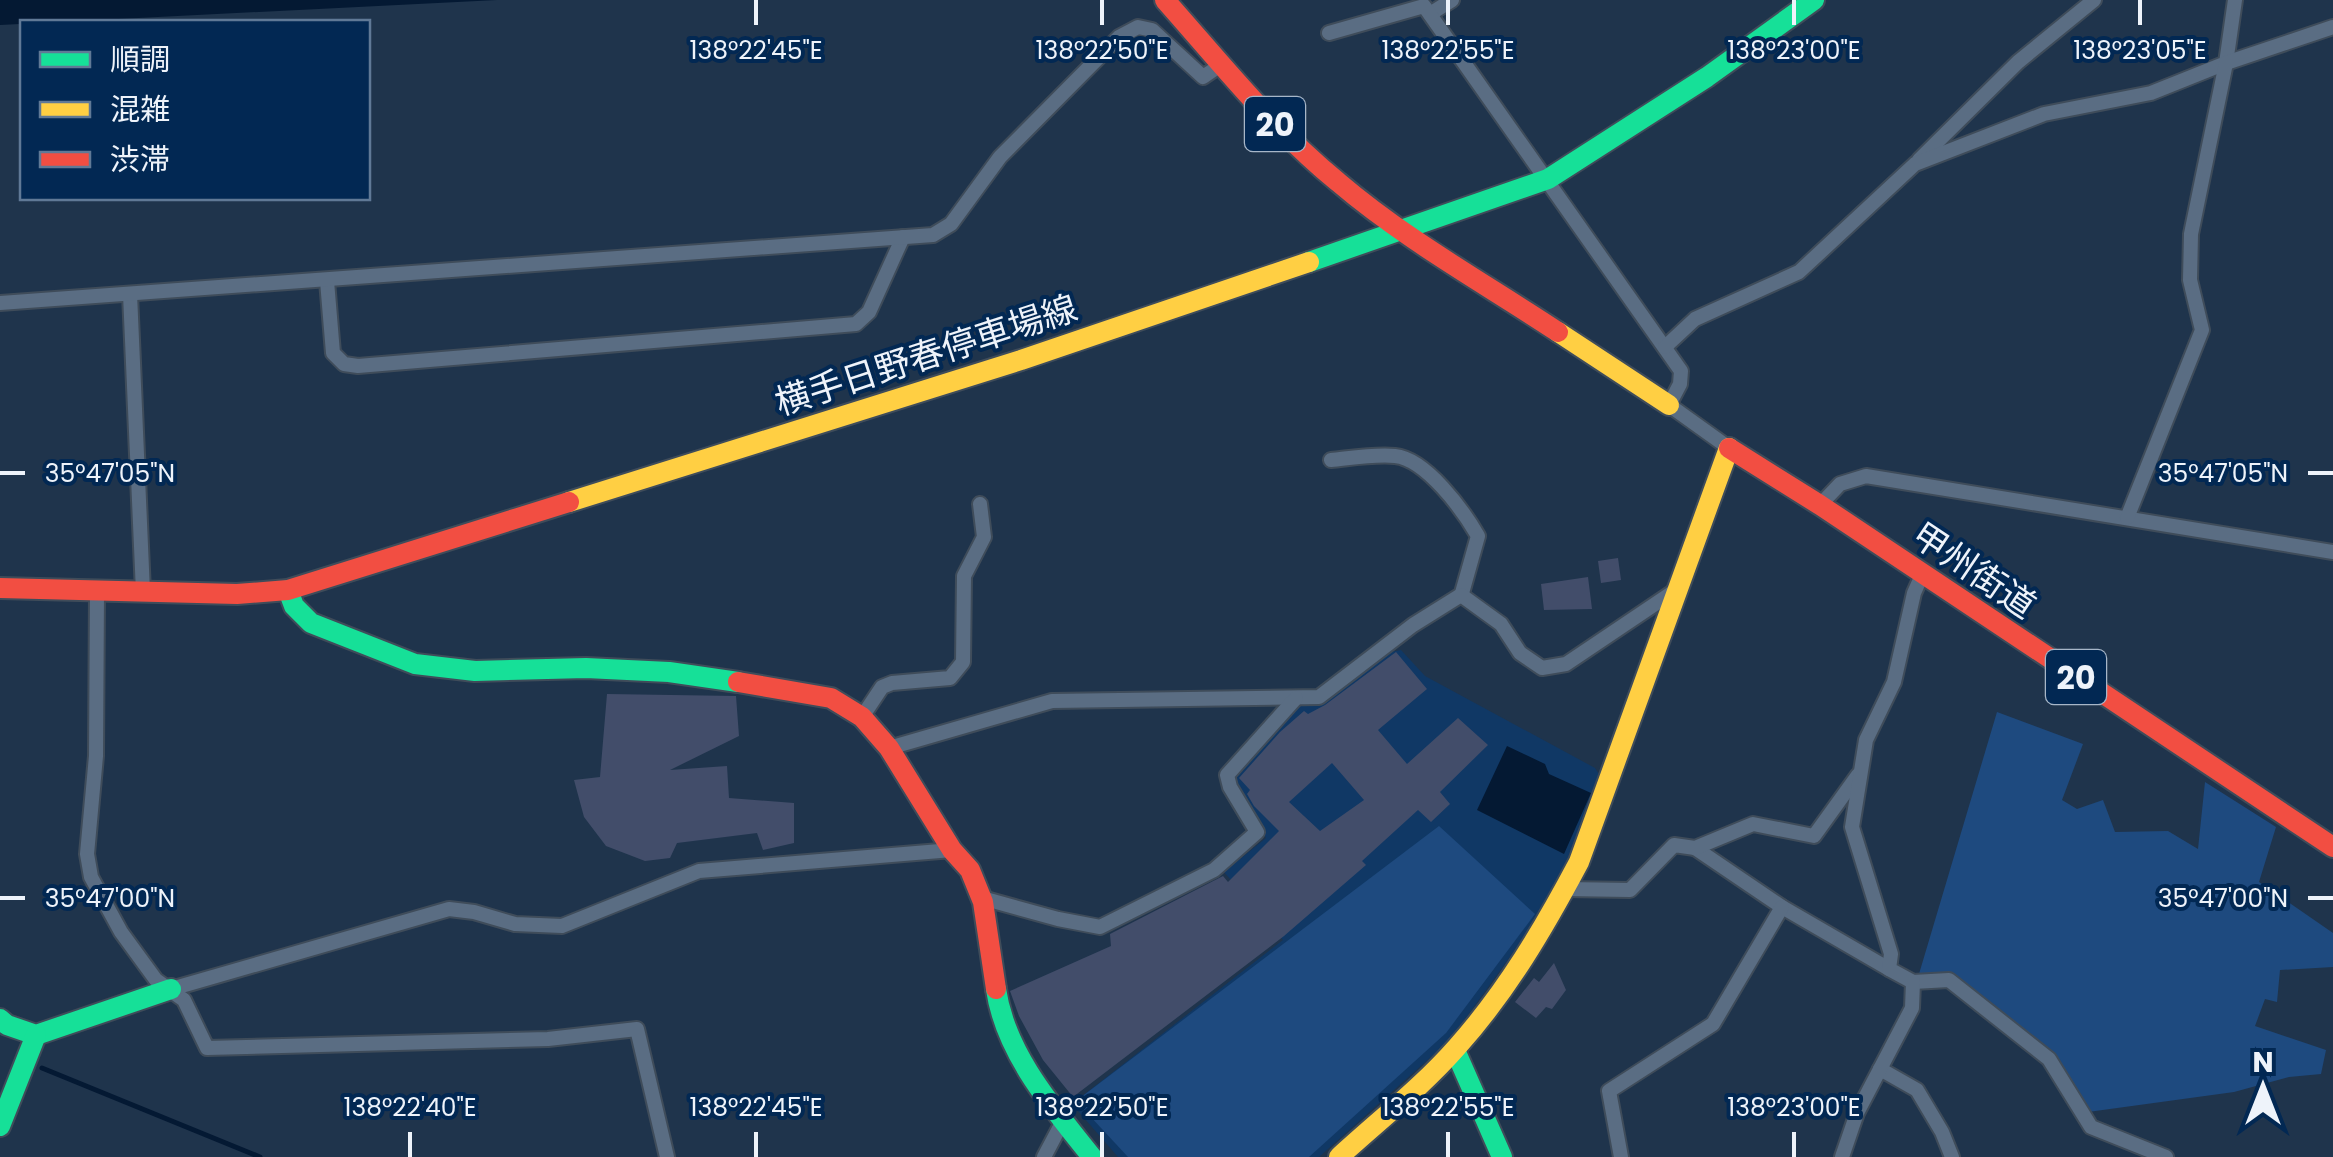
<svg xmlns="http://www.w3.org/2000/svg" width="2333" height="1157" viewBox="0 0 2333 1157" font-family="Poppins,'Noto Sans JP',sans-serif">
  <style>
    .built { fill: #103865 }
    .green { fill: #1e4a7f }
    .water { fill: #041933 }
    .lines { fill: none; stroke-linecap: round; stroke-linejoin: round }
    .stream { stroke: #041933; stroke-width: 5 }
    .building { fill: #424d6a; fill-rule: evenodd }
    .street-casing { stroke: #3f4c5a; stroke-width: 18 }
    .fast-casing { stroke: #3f4c5a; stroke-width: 24 }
    .slow-casing { stroke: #3f4c5a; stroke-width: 24 }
    .jam-casing { stroke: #3f4c5a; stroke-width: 24 }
    .street { stroke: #5a6d83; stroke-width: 14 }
    .fast { stroke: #16e098; stroke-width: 20 }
    .slow { stroke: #ffcf43; stroke-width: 20 }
    .jam { stroke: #f24e42; stroke-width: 20 }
    .ticks { fill: none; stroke: #eef3fa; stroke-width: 4 }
    .labels { text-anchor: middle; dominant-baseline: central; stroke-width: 8; stroke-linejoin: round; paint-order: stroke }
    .shield { fill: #022853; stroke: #a7b6c8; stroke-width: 2.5 }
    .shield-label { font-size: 32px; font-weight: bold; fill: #eef3fa }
    .street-label { font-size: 35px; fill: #eef3fa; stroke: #022853 }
    .ticks-label { font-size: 25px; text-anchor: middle; fill: #eef3fa; stroke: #022853; stroke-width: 8; stroke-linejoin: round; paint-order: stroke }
  </style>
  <rect width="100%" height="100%" fill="#1f344c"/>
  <polygon class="built" points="1401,650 1425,676 1595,768 1599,774 1572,857 1541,914 1450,1040 1319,1157 1118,1157 1072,1104 1283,940 1224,872 1266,838 1232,783 1232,774 1296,703 1316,704 1391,652"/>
  <g class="green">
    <polygon points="1997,712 2083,744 2062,800 2077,809 2103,800 2115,832 2168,831 2198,849 2205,782 2276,827 2259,882 2333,933 2333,967 2280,970 2277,1002 2265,999 2255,1026 2326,1050 2321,1074 2289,1077 2234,1092 2088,1112 2055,1056 1950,974 1919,974"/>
    <polygon points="1439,826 1535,914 1446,1033 1309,1157 1128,1157 1076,1101"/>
  </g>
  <g class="water">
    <polygon points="0,0 497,0 0,25"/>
    <polygon points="1507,746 1545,764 1549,774 1591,793 1564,854 1477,810"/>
  </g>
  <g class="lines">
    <polyline class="stream" points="42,1068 260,1157"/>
  </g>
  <g class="building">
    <polygon points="1618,558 1621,580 1601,583 1598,561"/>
    <polygon points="1588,577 1592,609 1544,610 1541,584"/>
    <path d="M1396,652L1427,689L1378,730L1407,764L1458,718L1488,745L1440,792L1450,804L1431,822L1418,810L1362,861L1366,865L1284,936L1073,1097L1043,1060L1019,1016L1010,991L1111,946L1110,934L1223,876L1228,882L1279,831L1254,806L1247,794L1250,790L1239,778L1280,732L1304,711L1308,714L1325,705ZM1332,763L1364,800L1320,831L1289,802Z"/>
    <polygon points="607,694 736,696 739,736 670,770 727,766 729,798 794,803 794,843 763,850 757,833 677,843 670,858 645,861 606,846 584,817 574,780 600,777"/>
    <polygon points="1554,963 1566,990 1552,1009 1546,1007 1536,1018 1515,1002 1534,978 1539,982"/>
  </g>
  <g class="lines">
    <g class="street-casing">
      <g id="street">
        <polyline points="1430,14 1452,0"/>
        <polyline points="1329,33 1424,6 1681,371 1680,384 1669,405 1729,448"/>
        <polyline points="1919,160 2018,62 2094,0"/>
        <polyline points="327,281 333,353 344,364 358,366 856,324 869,312 903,237"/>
        <polyline points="130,294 143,592"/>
        <polyline points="0,303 933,235 951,224 1000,157 1119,37 1138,27 1152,30 1203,77 1222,64"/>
        <polyline points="1665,347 1695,319 1799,272 1915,164 2044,114 2151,93 2226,63 2235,0"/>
        <path d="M1331,460C1351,458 1375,454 1395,456C1426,459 1463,510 1478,536L1462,593"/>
        <polyline points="1820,505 1840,484 1866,476 2333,552"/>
        <polyline points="2127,518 2202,330 2190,280 2191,234 2226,63 2333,27"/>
        <polyline points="97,591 96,756 87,854 91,877 121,932 156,980 184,1000 207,1048 548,1039 637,1029 667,1157"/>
        <polyline points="862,717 882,687 892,683 950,678 963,662 964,576 984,537 980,504"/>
        <polyline points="889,748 1052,701 1319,697 1413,625 1461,595 1501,624 1520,653 1542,668 1566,664 1676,590"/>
        <polyline points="1695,848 1782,907 1889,969"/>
        <polyline points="1565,889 1630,890 1674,845 1695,848 1753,824 1814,836 1858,775"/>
        <polyline points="982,898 1058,919 1100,927 1214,870 1257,832 1230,787 1227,775 1296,698"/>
        <polyline points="1913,982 1949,980 2049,1059 2091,1127 2166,1157"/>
        <polyline points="171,989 449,909 474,912 515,924 562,926 699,871 952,850"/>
        <polyline points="1880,1069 1917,1090 1942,1132 1952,1157"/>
        <polyline points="1044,1157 1063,1121"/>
        <polyline points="1621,1157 1609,1091 1713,1024 1782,907"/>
        <polyline points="1842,1157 1857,1113 1912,1008 1913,982 1889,969 1891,954 1852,827 1866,740 1894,682 1914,593 1922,575"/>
      </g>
    </g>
    <g class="fast-casing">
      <g id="fast">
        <polyline points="1309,262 1548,179 1707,77 1814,0"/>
        <polyline points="288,590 294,606 311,623 415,664 475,671 586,668 669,672 738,682"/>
        <path d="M996,989C1005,1053 1053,1108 1092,1157"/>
        <polyline points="0,1019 7,1025 36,1035 171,989"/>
        <polyline points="1455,1050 1502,1157"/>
        <polyline points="0,1126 36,1035"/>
      </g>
    </g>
    <g class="slow-casing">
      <g id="slow">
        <polyline points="1558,332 1669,405"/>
        <polyline points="569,502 1021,360 1309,262"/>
        <path d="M1339,1157C1378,1121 1422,1087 1457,1047C1507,991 1544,928 1579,862L1729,448"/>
      </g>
    </g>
    <g class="jam-casing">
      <g id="jam">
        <path d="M1165,0C1220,62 1273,129 1338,182C1406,240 1484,283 1558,332"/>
        <polyline points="1729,448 1820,505 2333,847"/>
        <polyline points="0,588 237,594 288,590 569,502"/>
        <polyline points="738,682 831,698 862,717 889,748 952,850 970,870 983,902 996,989"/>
      </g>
    </g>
    <use href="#street" class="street"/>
    <use href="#fast" class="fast"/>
    <use href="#slow" class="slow"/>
    <use href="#jam" class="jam"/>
  </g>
  <path class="ticks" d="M756,0V25M1102,0V25M1448,0V25M1794,0V25M2140,0V25M0,473H25M2308,473H2333M0,898H25M2308,898H2333M410,1132V1157M756,1132V1157M1102,1132V1157M1448,1132V1157M1794,1132V1157"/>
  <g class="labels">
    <g class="shield">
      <rect x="1245" y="97" width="60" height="54" rx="8"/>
      <rect x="2046" y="650" width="60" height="54" rx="8"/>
    </g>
    <g class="shield-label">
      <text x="1275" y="124">20</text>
      <text x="2076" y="677">20</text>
    </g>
    <g class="street-label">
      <text transform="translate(926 355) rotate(-18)">横手日野春停車場線</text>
      <text transform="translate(1974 570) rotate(34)">甲州街道</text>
    </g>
  </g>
  <g class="ticks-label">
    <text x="756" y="59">138°22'45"E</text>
    <text x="1102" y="59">138°22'50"E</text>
    <text x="1448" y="59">138°22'55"E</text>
    <text x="1794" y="59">138°23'00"E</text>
    <text x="2140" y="59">138°23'05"E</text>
    <text x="110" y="482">35°47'05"N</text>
    <text x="2223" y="482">35°47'05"N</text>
    <text x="110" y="907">35°47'00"N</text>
    <text x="2223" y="907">35°47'00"N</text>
    <text x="410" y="1116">138°22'40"E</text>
    <text x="756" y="1116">138°22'45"E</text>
    <text x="1102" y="1116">138°22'50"E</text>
    <text x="1448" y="1116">138°22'55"E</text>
    <text x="1794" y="1116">138°23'00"E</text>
  </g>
  <rect x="20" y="20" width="350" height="180" fill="#022853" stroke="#607996" stroke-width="2.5"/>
  <rect x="40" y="52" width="50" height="15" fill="#16e098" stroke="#607996" stroke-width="2.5"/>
  <text x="110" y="70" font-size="30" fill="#eef3fa">順調</text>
  <rect x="40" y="102" width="50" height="15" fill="#ffcf43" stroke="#607996" stroke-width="2.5"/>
  <text x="110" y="120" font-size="30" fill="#eef3fa">混雑</text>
  <rect x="40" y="152" width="50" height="15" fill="#f24e42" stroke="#607996" stroke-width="2.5"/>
  <text x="110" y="170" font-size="30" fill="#eef3fa">渋滞</text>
  <g transform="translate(2263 1087)" stroke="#022853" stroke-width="8" paint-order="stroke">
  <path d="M0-8L18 38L0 25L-18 38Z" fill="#eef3fa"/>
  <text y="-15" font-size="28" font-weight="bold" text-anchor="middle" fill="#eef3fa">N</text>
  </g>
</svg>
